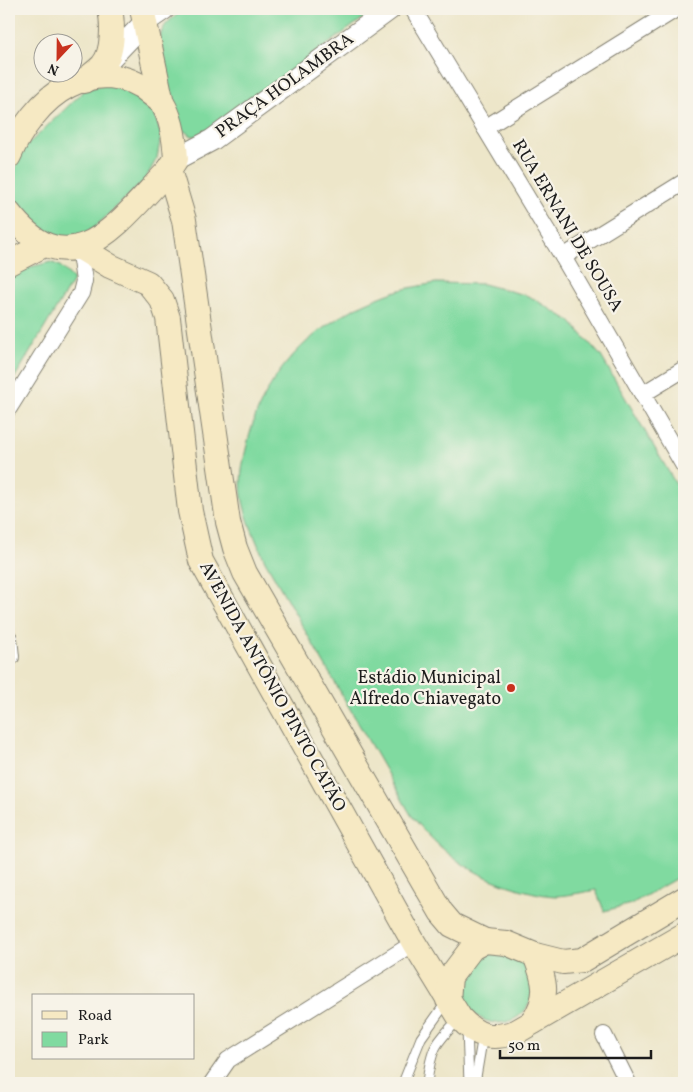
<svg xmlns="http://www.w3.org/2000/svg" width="693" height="1092" viewBox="0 0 693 1092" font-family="Vollkorn,serif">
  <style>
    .green { fill: #80daa0; stroke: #4e7b5e }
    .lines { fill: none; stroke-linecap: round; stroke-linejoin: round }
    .service-casing { stroke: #848172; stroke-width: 11 }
    .minor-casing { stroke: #848172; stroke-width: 18 }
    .tertiary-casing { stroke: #848172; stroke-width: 23 }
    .secondary-casing { stroke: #848172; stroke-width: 26 }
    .service { stroke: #fff; stroke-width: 9 }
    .minor { stroke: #fff; stroke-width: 16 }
    .tertiary { stroke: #fff; stroke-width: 21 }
    .secondary { stroke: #f6e9c3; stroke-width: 24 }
    .poi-dot { fill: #c8321e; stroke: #f7f3e8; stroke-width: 2 }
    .labels { text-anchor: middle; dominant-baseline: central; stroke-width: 4.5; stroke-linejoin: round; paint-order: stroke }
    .street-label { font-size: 18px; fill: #1c1c1c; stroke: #f7f3e8 }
    .poi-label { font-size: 18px; fill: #1c1c1c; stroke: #f7f3e8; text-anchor: end }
  </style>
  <rect width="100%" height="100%" fill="#f7f3e8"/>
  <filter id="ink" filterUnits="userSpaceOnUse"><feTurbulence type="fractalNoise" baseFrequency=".02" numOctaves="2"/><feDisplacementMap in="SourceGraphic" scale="10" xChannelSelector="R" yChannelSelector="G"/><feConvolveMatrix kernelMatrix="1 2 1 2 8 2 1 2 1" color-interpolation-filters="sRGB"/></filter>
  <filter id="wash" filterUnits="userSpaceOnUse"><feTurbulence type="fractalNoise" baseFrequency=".0096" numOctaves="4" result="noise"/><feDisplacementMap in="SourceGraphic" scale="20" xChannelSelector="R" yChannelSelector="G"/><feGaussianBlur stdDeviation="1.12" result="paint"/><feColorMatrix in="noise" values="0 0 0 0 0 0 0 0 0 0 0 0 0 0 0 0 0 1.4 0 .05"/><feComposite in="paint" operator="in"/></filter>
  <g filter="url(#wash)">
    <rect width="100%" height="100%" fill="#ede6c9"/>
    <g class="green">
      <path d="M186,9H376L202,136H192L176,126L160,42C160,24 173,18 186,9Z"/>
      <polygon points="109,83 145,101 155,115 161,136 157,158 145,180 93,229 72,239 52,238 18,213 12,194 14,172 22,150 85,90"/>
      <polygon points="51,262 60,266 74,279 9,387 9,272"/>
      <path d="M436,283L483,284L529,296L570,321L601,356L684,498V874L631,904L604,911L596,890C584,892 571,895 558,896C545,896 529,892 516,888C469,874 442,853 411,815L265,561C256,540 246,519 242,497C239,477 244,456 249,437C267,366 321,318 388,294C403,288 421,286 436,283Z"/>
      <circle cx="498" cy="988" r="35"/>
    </g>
  </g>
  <g filter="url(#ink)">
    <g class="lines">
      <g class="service-casing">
        <g id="service">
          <polyline points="467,1029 469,1083"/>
          <polyline points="403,1083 421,1038 448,1000"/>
          <path d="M427,1083C431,1048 435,1044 459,1019"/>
          <polyline points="475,1083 483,1035"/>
        </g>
      </g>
      <g class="minor-casing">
        <g id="minor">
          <polyline points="413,9 563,257 684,466"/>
          <polyline points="9,124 23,129"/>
          <polyline points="485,128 676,9"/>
          <polyline points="563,257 684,182"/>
          <polyline points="643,394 684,369"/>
          <polyline points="9,408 81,293 84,281 79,247"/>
          <polyline points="9,638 11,657"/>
          <polyline points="604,1035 628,1083"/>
          <polyline points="212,1083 228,1060 414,943"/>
        </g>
      </g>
      <g class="tertiary-casing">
        <g id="tertiary">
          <polyline points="104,65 145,22 164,9"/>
          <polyline points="176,159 212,140 390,9"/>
        </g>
      </g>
      <g class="secondary-casing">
        <g id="secondary">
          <polyline points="142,9 162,103"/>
          <path d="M84,81C90,76 97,71 102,66C114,53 113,24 110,9"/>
          <path d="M9,156C20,130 42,99 68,86C96,71 127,73 150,93C154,96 159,100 162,103C172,118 175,142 176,159L169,170C121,219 72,294 9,213"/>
          <polyline points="169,170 184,220 228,522 235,548 245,573 441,912 452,925 485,941"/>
          <path d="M79,247L110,266L148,283L162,300L168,318L190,511L201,561L414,943L460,1018C477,1037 492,1040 516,1032L684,935"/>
          <polyline points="9,263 44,245"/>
          <polyline points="535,955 563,962 582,960 684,899"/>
          <path d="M448,1000L450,977L472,948L485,941L506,943L535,955C546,983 549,996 533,1022"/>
        </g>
      </g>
      <use href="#service" class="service"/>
      <use href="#minor" class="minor"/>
      <use href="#tertiary" class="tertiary"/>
      <use href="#secondary" class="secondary"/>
    </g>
  </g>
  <circle class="poi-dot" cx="511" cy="688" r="5"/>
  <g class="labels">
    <g class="street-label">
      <text transform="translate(285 86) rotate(-36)">PRAÇA HOLAMBRA</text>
      <text transform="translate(567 226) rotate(59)">RUA ERNANI DE SOUSA</text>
      <text transform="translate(272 687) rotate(61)">AVENIDA ANTÔNIO PINTO CATÃO</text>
    </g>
    <g class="poi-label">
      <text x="501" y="678">Estádio Municipal<tspan x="501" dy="21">Alfredo Chiavegato</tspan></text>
    </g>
  </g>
  <rect width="693" height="1092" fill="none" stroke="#f7f3e8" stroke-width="30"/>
  <rect x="32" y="994" width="162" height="65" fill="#f7f3e8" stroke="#9f9d96"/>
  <rect x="42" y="1011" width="25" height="8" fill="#f6e9c3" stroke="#9f9d96"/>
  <text x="78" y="1020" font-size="15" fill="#1c1c1c">Road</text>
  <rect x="42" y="1032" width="25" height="15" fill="#80daa0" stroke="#9f9d96"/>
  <text x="78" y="1044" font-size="15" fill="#1c1c1c">Park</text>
  <g transform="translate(58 58) rotate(202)"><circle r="24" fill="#f7f3e8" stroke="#9f9d96"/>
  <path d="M0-4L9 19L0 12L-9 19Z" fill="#c8321e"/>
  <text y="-8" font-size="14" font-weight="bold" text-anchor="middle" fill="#1c1c1c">N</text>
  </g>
  <path d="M500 1050v8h151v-8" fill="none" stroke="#1c1c1c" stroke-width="2.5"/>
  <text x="508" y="1050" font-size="15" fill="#1c1c1c" stroke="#f7f3e8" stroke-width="4" paint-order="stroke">50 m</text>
</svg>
